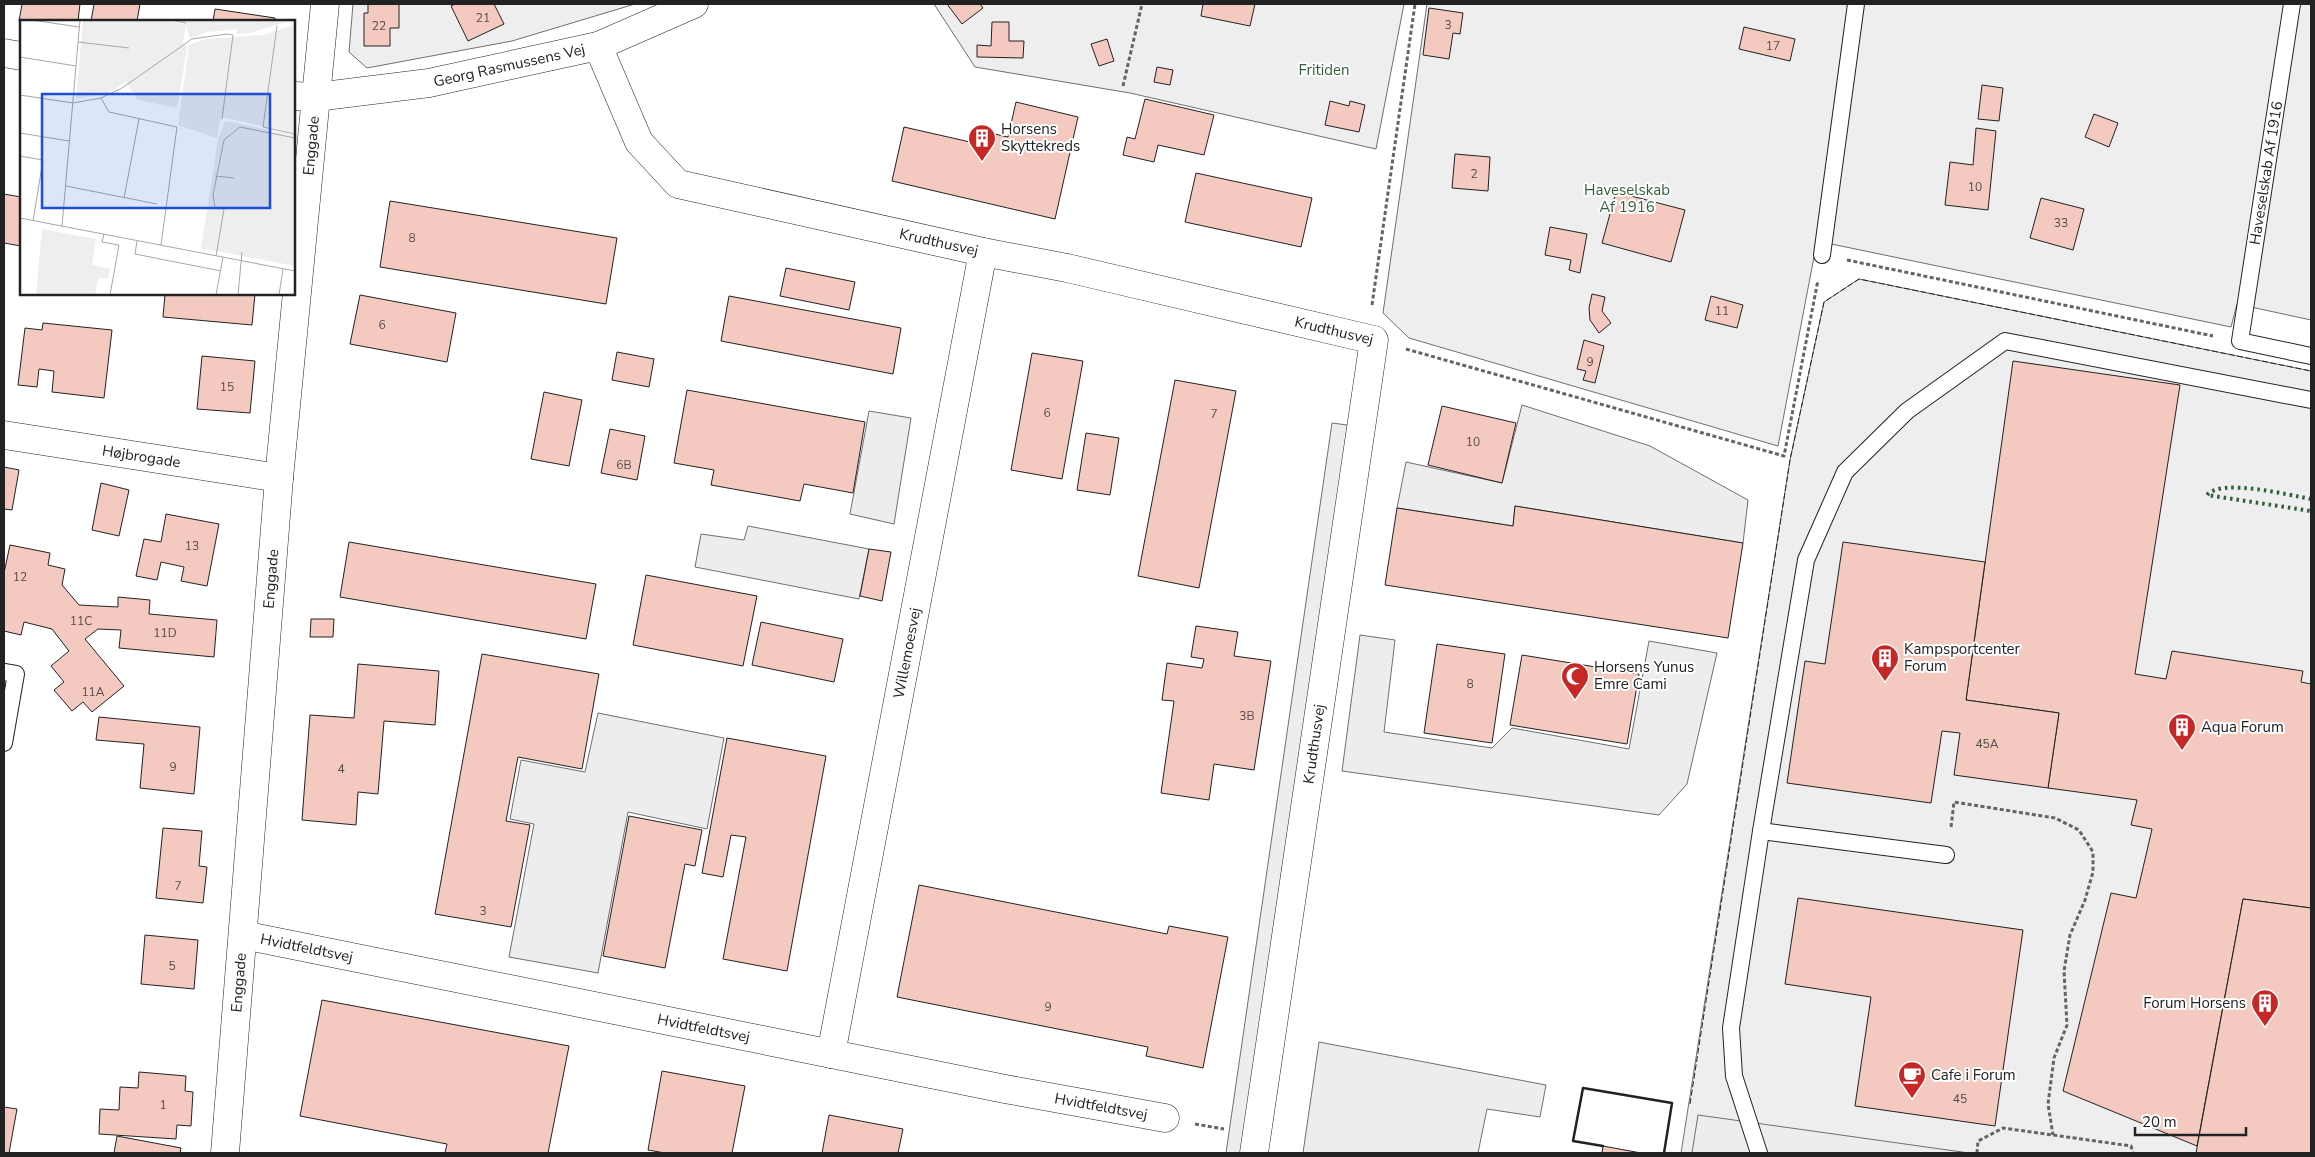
<svg xmlns="http://www.w3.org/2000/svg" width="2315" height="1157" viewBox="0 0 2315 1157" font-family="'Nunito Sans',sans-serif">
  <style>
    .green { fill: #eee; stroke: #6f6f6f }
    .parking { fill: #ededed; stroke: #6f6f6f }
    .building { fill: #f3c9c0; stroke: #222 }
    .lines { fill: none; stroke-linecap: round; stroke-linejoin: round }
    .service-casing { stroke: #222; stroke-width: 18 }
    .minor-casing { stroke: #222; stroke-width: 29 }
    .path { stroke: #646464; stroke-width: 3; stroke-dasharray: 4 2.5; stroke-linecap: butt }
    .service { stroke: #fff; stroke-width: 16 }
    .minor { stroke: #fff; stroke-width: 28 }
    .hedge { stroke: #2f5e38; stroke-width: 4; stroke-dasharray: 2.5 4; stroke-linecap: butt }
    .fence { stroke: #222; stroke-width: 1; stroke-dasharray: 6 2.5; stroke-linecap: butt }
    .wall { stroke: #222; stroke-width: 2.5 }
    .labels { text-anchor: middle; dominant-baseline: central; stroke-width: 4; stroke-linejoin: round; paint-order: stroke }
    .number-label { font-size: 12px; fill: #564c4a }
    .street-label { font-size: 15px; fill: #222; stroke: #fff }
    .park-label { font-size: 15px; fill: #2f5e38; stroke: #fff }
    .poi-label { font-size: 15px; fill: #222; stroke: #fff; text-anchor: start }
    .inset-road { fill: none; stroke: #a7a7a7; stroke-width: 1 }
    .view { fill: #1d4ed8; fill-opacity: 0.15; stroke: #1d4ed8; stroke-width: 2.5 }
    .inset-edge { fill: none; stroke: #222; stroke-width: 2.5 }
  </style>
  <rect width="100%" height="100%" fill="#fff"/>
  <g class="green">
    <polygon points="353,4 635,4 512,41 367,68 349,52"/>
    <polygon points="934,4 1404,4 1376,149 1130,93 975,67"/>
    <polygon points="1427,4 2311,4 2311,320 2237,304 2231,327 1817,241 1778,446 1409,338 1383,313"/>
    <polygon points="1859,279 2311,371 2311,1153 1681,1153 1790,460 1824,302"/>
  </g>
  <g class="parking">
    <polygon points="1522,405 1650,446 1748,500 1743,543 1515,506 1513,526 1397,508 1406,462 1502,483"/>
    <polygon points="869,411 911,418 894,524 850,514"/>
    <polygon points="1332,423 1355,426 1250,1153 1226,1153"/>
    <polygon points="748,526 869,549 859,599 695,567 701,534 744,540"/>
    <polygon points="1360,635 1395,640 1384,732 1492,748 1512,728 1629,749 1649,641 1717,653 1687,784 1659,815 1342,771"/>
    <polygon points="598,713 724,738 707,829 628,812 598,973 509,957 534,824 510,819 521,760 585,772"/>
    <polygon points="1319,1042 1546,1085 1540,1117 1487,1109 1478,1153 1303,1153"/>
    <polygon points="1698,1115 1848,1136 1969,1153 1692,1153"/>
  </g>
  <g class="building">
    <polygon points="22,4 80,4 78,21 19,21"/>
    <polygon points="94,4 140,4 137,21 91,21"/>
    <polygon points="368,4 399,4 399,28 390,28 390,46 364,46 364,13 368,13"/>
    <polygon points="455,4 494,4 504,24 468,41 451,6"/>
    <polygon points="947,4 980,4 983,8 962,24"/>
    <polygon points="1203,4 1255,4 1250,26 1201,16"/>
    <polygon points="1429,8 1463,13 1460,34 1453,33 1449,59 1423,55"/>
    <polygon points="215,9 275,18 275,21 213,21"/>
    <polygon points="992,22 1009,22 1009,41 1024,41 1023,58 977,57 977,45 991,46"/>
    <polygon points="1744,27 1795,39 1790,61 1739,49"/>
    <polygon points="1107,39 1114,61 1099,66 1091,44"/>
    <polygon points="1157,67 1173,70 1170,85 1154,82"/>
    <polygon points="1982,85 2003,88 1999,121 1978,119"/>
    <polygon points="1145,99 1214,115 1204,155 1158,145 1154,162 1123,155 1127,137 1135,139"/>
    <polygon points="1330,101 1349,106 1350,101 1365,105 1359,132 1325,125"/>
    <polygon points="1016,102 1078,117 1055,219 892,181 904,127 970,142 973,129 1008,137"/>
    <polygon points="2094,114 2118,123 2109,147 2085,137"/>
    <polygon points="1976,128 1996,131 1988,210 1945,205 1950,162 1973,165"/>
    <polygon points="1455,154 1490,157 1488,191 1452,188"/>
    <polygon points="1196,173 1312,198 1301,247 1185,222"/>
    <polygon points="1616,192 1685,210 1671,262 1602,243"/>
    <polygon points="4,194 21,197 21,246 4,243"/>
    <polygon points="2041,198 2084,209 2073,250 2030,238"/>
    <polygon points="390,201 617,238 606,304 380,267"/>
    <polygon points="1550,227 1587,234 1580,273 1569,270 1571,260 1545,255"/>
    <polygon points="786,268 855,282 849,310 780,296"/>
    <polygon points="165,294 255,294 252,325 163,317"/>
    <polygon points="1592,294 1605,297 1602,311 1611,323 1599,333 1590,320 1589,308"/>
    <polygon points="360,295 456,313 447,362 350,344"/>
    <polygon points="729,296 901,328 893,374 721,341"/>
    <polygon points="1711,296 1743,305 1737,328 1705,320"/>
    <polygon points="43,323 112,330 104,398 52,392 54,371 39,369 37,387 18,385 25,328 42,330"/>
    <polygon points="1584,340 1604,346 1595,383 1583,380 1586,371 1577,369"/>
    <polygon points="617,352 654,359 649,387 612,380"/>
    <polygon points="1032,353 1083,361 1062,479 1011,470"/>
    <polygon points="202,356 255,361 250,413 197,409"/>
    <polygon points="2013,361 2180,385 2135,674 2166,679 2172,651 2303,671 2301,682 2311,684 2311,908 2243,899 2197,1146 2063,1091 2111,893 2136,898 2152,829 2131,825 2137,800 2048,788 2059,713 1966,700"/>
    <polygon points="1175,380 1236,391 1199,588 1138,576"/>
    <polygon points="687,390 865,422 853,493 804,484 800,501 711,485 714,470 674,463"/>
    <polygon points="544,392 582,400 569,466 531,459"/>
    <polygon points="1442,406 1516,423 1502,483 1428,465"/>
    <polygon points="610,429 645,436 637,480 601,473"/>
    <polygon points="1086,433 1119,438 1110,495 1077,490"/>
    <polygon points="4,467 19,470 12,510 4,509"/>
    <polygon points="101,483 129,490 119,536 92,530"/>
    <polygon points="1515,506 1743,543 1728,638 1385,585 1397,508 1513,526"/>
    <polygon points="166,514 219,524 207,586 181,581 184,567 161,562 157,580 136,576 144,539 161,542"/>
    <polygon points="349,542 596,584 586,639 340,597"/>
    <polygon points="1843,542 1985,562 1966,700 2059,713 2048,788 1954,775 1960,733 1942,731 1931,803 1787,783 1805,661 1825,664"/>
    <polygon points="10,545 50,553 48,565 65,569 62,585 79,605 118,607 118,597 150,600 149,614 217,620 214,657 119,648 121,630 98,629 85,639 124,686 92,712 83,702 72,711 54,690 64,682 51,666 69,651 52,629 24,622 21,635 4,631 4,573"/>
    <polygon points="869,549 891,552 882,601 860,596"/>
    <polygon points="646,575 757,596 743,666 633,645"/>
    <polygon points="311,619 334,619 333,637 310,637"/>
    <polygon points="761,622 843,639 834,682 752,665"/>
    <polygon points="1196,626 1238,632 1234,656 1271,661 1254,770 1214,764 1209,800 1161,793 1174,701 1162,700 1167,663 1202,668 1204,659 1191,657"/>
    <polygon points="1437,644 1505,654 1492,743 1424,733"/>
    <polygon points="482,654 599,674 582,769 518,757 506,821 530,825 511,927 435,914"/>
    <polygon points="1522,655 1639,674 1627,744 1510,725"/>
    <polygon points="358,664 439,671 435,725 384,721 378,794 358,792 356,825 302,820 310,715 354,718"/>
    <polygon points="99,717 200,727 194,794 140,788 144,744 96,740"/>
    <polygon points="727,738 826,756 787,971 723,959 746,837 731,835 723,877 702,873"/>
    <polygon points="629,816 702,830 695,866 685,864 665,968 603,956"/>
    <polygon points="163,828 202,831 199,866 207,867 203,903 156,898"/>
    <polygon points="919,885 1167,934 1169,926 1228,937 1203,1068 1146,1056 1148,1047 897,997"/>
    <polygon points="1798,898 2023,930 1995,1126 1855,1106 1871,997 1785,984"/>
    <polygon points="2243,899 2311,908 2311,1153 2196,1153"/>
    <polygon points="145,935 198,940 194,989 141,984"/>
    <polygon points="322,1000 569,1046 548,1153 445,1153 447,1144 300,1116"/>
    <polygon points="662,1071 745,1086 732,1153 665,1153 648,1150"/>
    <polygon points="139,1072 186,1076 185,1091 193,1092 191,1126 177,1125 176,1139 99,1134 100,1109 119,1110 120,1087 138,1088"/>
    <polygon points="4,1107 17,1109 9,1153 4,1153"/>
    <polygon points="829,1115 903,1129 898,1153 822,1153"/>
    <polygon points="117,1136 181,1148 180,1153 114,1153"/>
    <polygon points="1603,1146 1641,1153 1602,1153"/>
  </g>
  <g class="lines">
    <g class="service-casing">
      <g id="service">
        <polyline points="2292,4 2240,341 2311,356"/>
        <polyline points="1822,255 1856,4"/>
        <polyline points="4,672 16,674 4,743"/>
        <polyline points="1761,831 1946,855"/>
        <polyline points="1759,1153 1734,1076 1731,1028 1761,831 1806,560 1845,472 1907,411 2005,341 2311,400"/>
      </g>
    </g>
    <g class="minor-casing">
      <g id="minor">
        <path id="s1" d="M598,46L639,142L678,184L983,252L1067,268L1374,340L1254,1153"/>
        <polyline points="4,53 21,56"/>
        <path id="s2" d="M294,96L316,97L429,83L598,46L694,4"/>
        <path id="s3" d="M4,435L279,478"/>
        <path id="s4" d="M243,935L1005,1089L1165,1118"/>
        <path id="s5" d="M831,1054L983,252"/>
        <path id="s6" d="M225,1153L279,478L325,4"/>
      </g>
    </g>
    <g class="path">
      <polyline points="1123,86 1142,4"/>
      <polyline points="1847,260 2213,336"/>
      <polyline points="1372,305 1415,4"/>
      <polyline points="1406,349 1784,456 1818,280"/>
      <polyline points="1951,827 1954,802 2055,818 2079,830 2093,852 2093,872 2085,900 2070,935 2064,971 2067,1025 2054,1058 2048,1104 2053,1135"/>
      <polyline points="1195,1124 1224,1129"/>
      <polyline points="1977,1153 1978,1141 2003,1128 2131,1146 2133,1153"/>
    </g>
    <use href="#service" class="service"/>
    <use href="#minor" class="minor"/>
    <path class="hedge" d="M2311,499C2289,495 2221,478 2207,495L2311,511"/>
    <polyline class="fence" points="1690,1104 1790,460 1824,302 1859,279 2311,371"/>
    <polyline class="wall" points="1603,1146 1573,1141 1583,1088 1672,1103 1664,1153"/>
  </g>
  <defs>
    <g id="building-pin" transform="scale(1.4375)"><path d="M0 17L-7.5 6A9.5 9.5 0 1 1 7.5 6Z" fill="#c62828" stroke="#fff"/><path d="M-4-6H4V6H1V3H-1V6H-4ZM-2.5-4.3h1.7v1.8h-1.7ZM.8-4.3h1.7v1.8H.8ZM-2.5-1h1.7V.8h-1.7ZM.8-1h1.7V.8H.8Z" fill="#fff"/></g>
    <g id="mosque-pin" transform="scale(1.4375)"><path d="M0 17L-7.5 6A9.5 9.5 0 1 1 7.5 6Z" fill="#c62828" stroke="#fff"/><path d="M3.5-4.9A6 6 0 1 0 3.5 4.9A5 5 0 1 1 3.5-4.9Z" fill="#fff"/></g>
    <g id="cafe-pin" transform="scale(1.4375)"><path d="M0 17L-7.5 6A9.5 9.5 0 1 1 7.5 6Z" fill="#c62828" stroke="#fff"/><path d="M-5.5-4.5H6V0H3Q3 3.5 0 3.5H-2.5Q-5.5 3.5-5.5 0ZM3-3.2v2h1.7v-2ZM-6 4.5H4V6H-6Z" fill="#fff"/></g>
  </defs>
  <g fill-rule="evenodd">
    <use href="#building-pin" x="982" y="138"/>
    <use href="#building-pin" x="1885" y="658"/>
    <use href="#mosque-pin" x="1575" y="676"/>
    <use href="#building-pin" x="2182" y="727"/>
    <use href="#building-pin" x="2265" y="1003"/>
    <use href="#cafe-pin" x="1912" y="1075"/>
  </g>
  <g class="labels">
    <g class="number-label">
      <text x="483" y="18">21</text>
      <text x="1448" y="25">3</text>
      <text x="379" y="26">22</text>
      <text x="1773" y="46">17</text>
      <text x="1474" y="174">2</text>
      <text x="1975" y="187">10</text>
      <text x="2061" y="223">33</text>
      <text x="412" y="238">8</text>
      <text x="1722" y="311">11</text>
      <text x="382" y="325">6</text>
      <text x="1590" y="362">9</text>
      <text x="227" y="387">15</text>
      <text x="1047" y="413">6</text>
      <text x="1214" y="414">7</text>
      <text x="1473" y="442">10</text>
      <text x="624" y="465">6B</text>
      <text x="192" y="546">13</text>
      <text x="20" y="577">12</text>
      <text x="81" y="621">11C</text>
      <text x="165" y="633">11D</text>
      <text x="1470" y="684">8</text>
      <text x="93" y="692">11A</text>
      <text x="1247" y="716">3B</text>
      <text x="1987" y="744">45A</text>
      <text x="173" y="767">9</text>
      <text x="341" y="769">4</text>
      <text x="178" y="886">7</text>
      <text x="483" y="911">3</text>
      <text x="172" y="966">5</text>
      <text x="1048" y="1007">9</text>
      <text x="1960" y="1099">45</text>
      <text x="163" y="1105">1</text>
    </g>
    <g class="street-label">
      <text stroke="none"><textPath href="#s2" startOffset="218">Georg Rasmussens Vej</textPath></text>
      <text stroke="none"><textPath href="#s6" startOffset="1011">Enggade</textPath></text>
      <text transform="translate(2266 173) rotate(-81)">Haveselskab Af 1916</text>
      <text stroke="none"><textPath href="#s1" startOffset="429">Krudthusvej</textPath></text>
      <text stroke="none"><textPath href="#s1" startOffset="834">Krudthusvej</textPath></text>
      <text stroke="none"><textPath href="#s3" startOffset="139">Højbrogade</textPath></text>
      <text stroke="none"><textPath href="#s6" startOffset="576">Enggade</textPath></text>
      <text stroke="none"><textPath href="#s5" startOffset="408">Willemoesvej</textPath></text>
      <text transform="translate(1314 744) rotate(-82)">Krudthusvej</text>
      <text stroke="none"><textPath href="#s4" startOffset="65">Hvidtfeldtsvej</textPath></text>
      <text stroke="none"><textPath href="#s6" startOffset="171">Enggade</textPath></text>
      <text stroke="none"><textPath href="#s4" startOffset="470">Hvidtfeldtsvej</textPath></text>
      <text stroke="none"><textPath href="#s4" startOffset="875">Hvidtfeldtsvej</textPath></text>
    </g>
    <g class="park-label">
      <text x="1324" y="70">Fritiden</text>
      <text x="1627" y="190">Haveselskab<tspan x="1627" dy="17">Af 1916</tspan></text>
    </g>
    <g class="poi-label">
      <text x="1001" y="129">Horsens<tspan x="1001" dy="17">Skyttekreds</tspan></text>
      <text x="1904" y="649">Kampsportcenter<tspan x="1904" dy="17">Forum</tspan></text>
      <text x="1594" y="667">Horsens Yunus<tspan x="1594" dy="17">Emre Cami</tspan></text>
      <text x="2201" y="727">Aqua Forum</text>
      <text x="2246" y="1003" text-anchor="end">Forum Horsens</text>
      <text x="1931" y="1075">Cafe i Forum</text>
    </g>
  </g>
  <g transform="translate(20 20)">
    <rect width="275" height="275" fill="#fff"/>
    <path d="M63,0H144L164,4L160,0H275V113L201,97L197,118L158,105L169,25L184,19L243,15L271,6L274,4L270,1L230,13L216,14L217,9L187,12L170,19L166,4L163,22L167,28L157,88L118,80L106,62L88,73L56,79ZM205,101L275,115V246L181,228L198,119ZM22,209L76,219L72,245L90,249L88,259L78,258L75,275H16Z" fill="#eee"/>
    <path class="inset-road" d="M12,0L59,7M151,0L166,3M257,6L243,107L275,114M58,22L109,28M0,37L56,46M0,75L53,83L81,78L102,68L172,19L207,14L213,15L202,99M81,78L89,92L157,107L141,225M0,113L49,121M0,136L23,140L13,201M195,156L214,158M46,166L137,184M104,178L119,99M0,198L275,251M42,206L60,0M84,214L82,222L99,225L90,275M117,221L115,234L201,251M196,236L204,189L195,188L193,175L204,120L220,107L275,118M196,275L203,237M218,275L222,232M259,275L263,249"/>
    <path class="view" d="M22,74H250V188H22Z"/>
    <rect width="275" height="275" class="inset-edge"/>
  </g>
  <rect width="2315" height="1157" fill="none" stroke="#222222" stroke-width="10"/>
  <path d="M2135 1127v8h111v-8" fill="none" stroke="#222222" stroke-width="2.5"/>
  <text x="2142" y="1127" font-size="15" fill="#222222" stroke="#ffffff" stroke-width="4" paint-order="stroke">20 m</text>
</svg>
